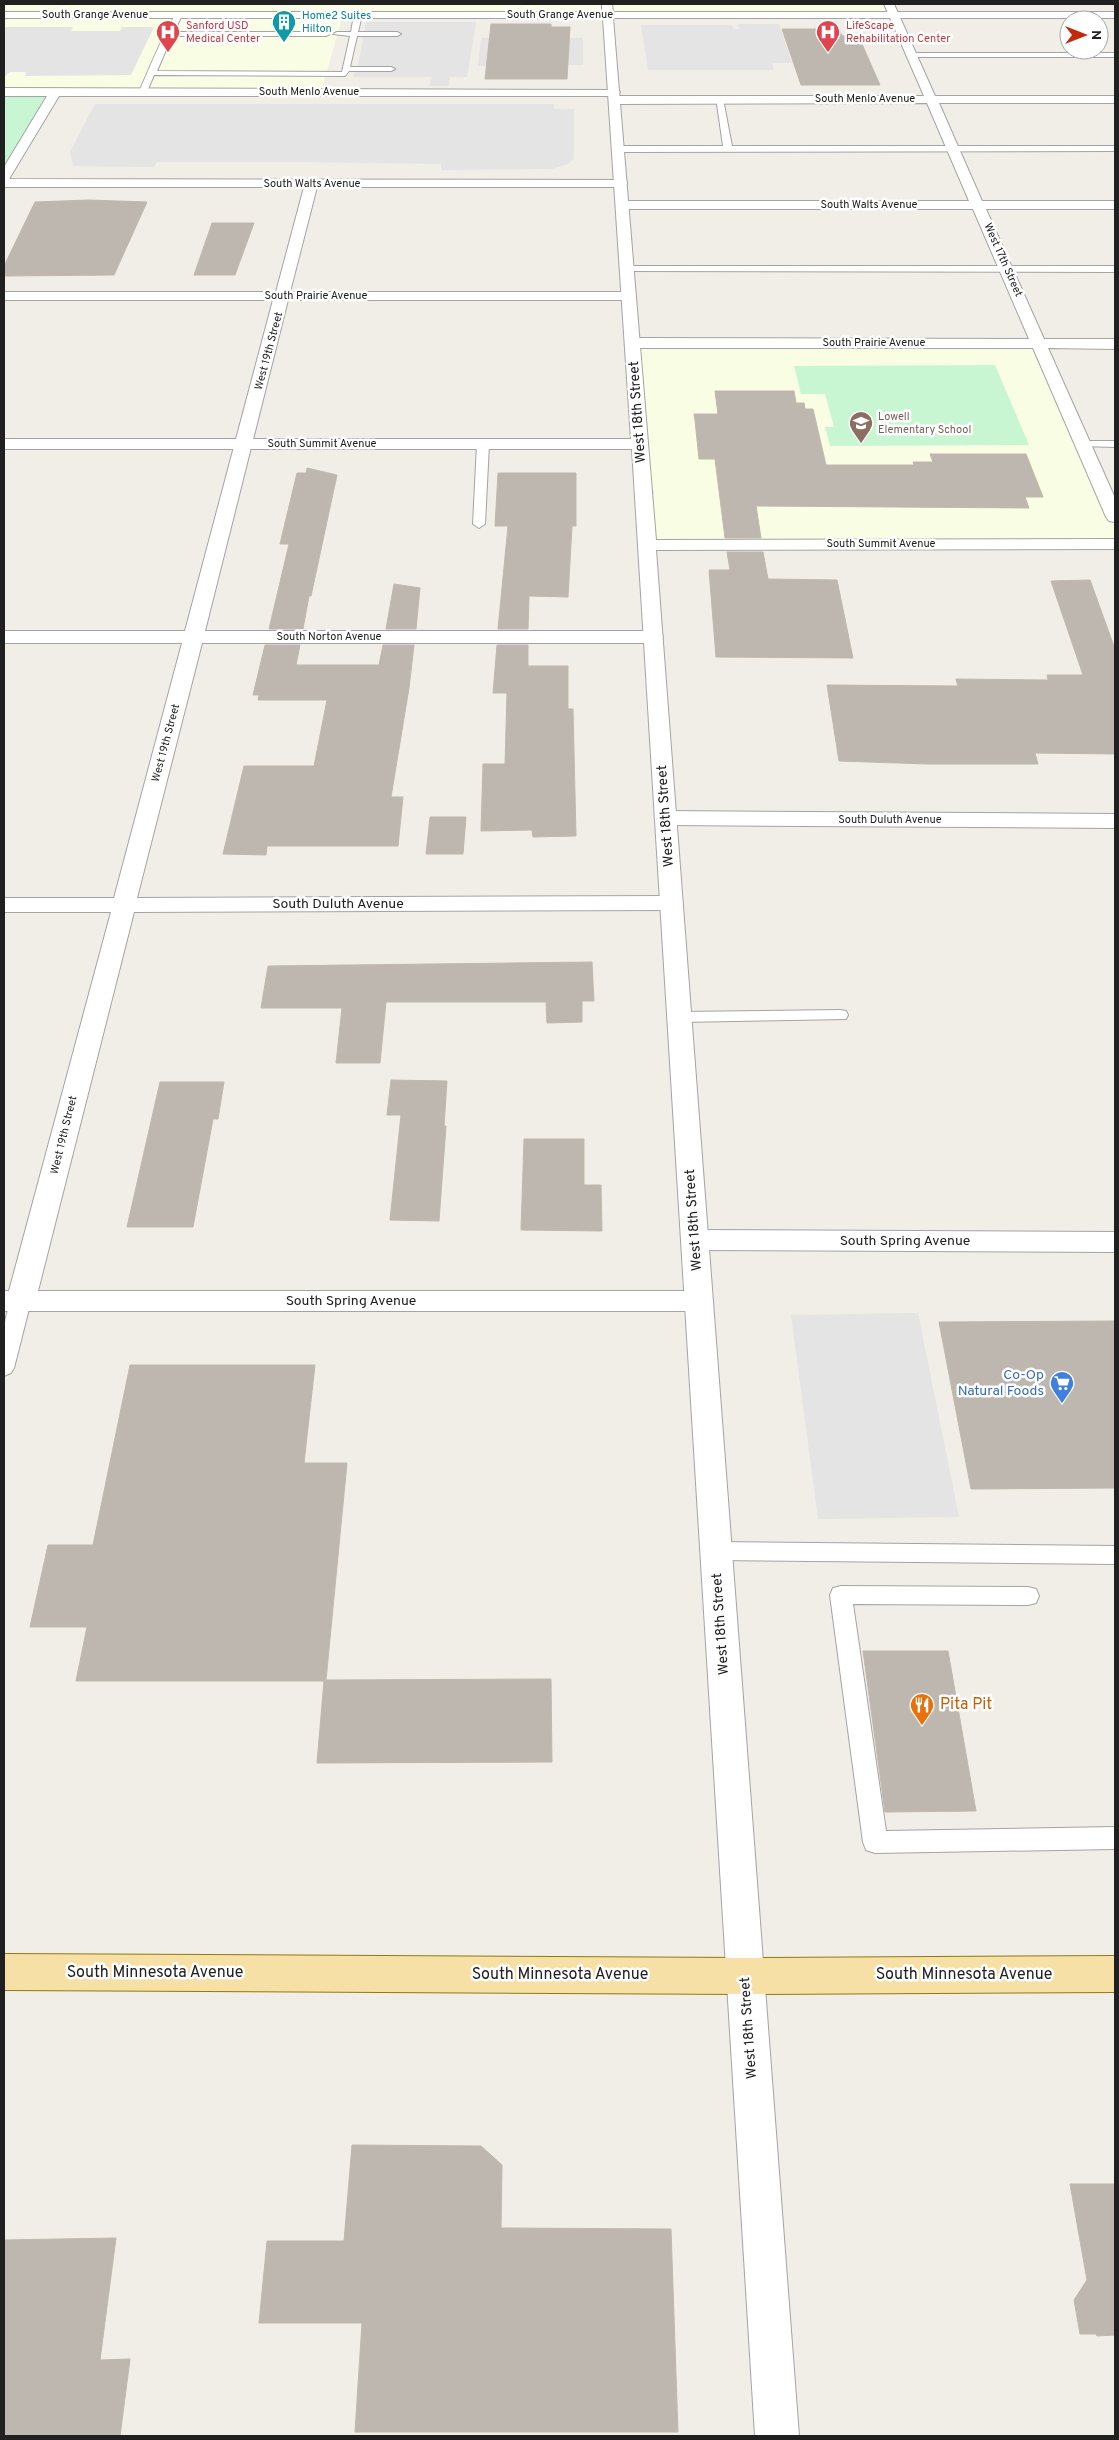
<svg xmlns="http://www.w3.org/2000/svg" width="1119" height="2440" viewBox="0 0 1119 2440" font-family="Overpass,sans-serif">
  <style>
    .education { fill: #f9fde3 }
    .park { fill: #c8f6d3 }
    .parking { fill: #e4e4e4 }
    .building { fill: #bdb7b0; stroke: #c1b8aa }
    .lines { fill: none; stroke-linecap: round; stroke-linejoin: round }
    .service-casing { stroke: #a4a4a4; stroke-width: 2 }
    .minor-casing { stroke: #a4a4a4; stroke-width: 2 }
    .tertiary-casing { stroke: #a4a4a4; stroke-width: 2 }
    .primary-casing { stroke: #927a0a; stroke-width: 2 }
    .service { fill: #fff; fill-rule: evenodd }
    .minor { fill: #fff; fill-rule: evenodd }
    .tertiary { fill: #fff; fill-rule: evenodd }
    .primary { fill: #f6e0a6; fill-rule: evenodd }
    .labels { text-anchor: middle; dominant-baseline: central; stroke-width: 5; stroke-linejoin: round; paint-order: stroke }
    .far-street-label { font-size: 11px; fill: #202020; stroke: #fff }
    .far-culture-label { font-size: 11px; fill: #0d838f; stroke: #fff; text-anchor: start }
    .far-health-label { font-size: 11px; fill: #be3a42; stroke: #fff; text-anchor: start }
    .far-education-label { font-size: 11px; fill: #785e54; stroke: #fff; text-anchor: start }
    .street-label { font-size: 14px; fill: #202020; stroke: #fff }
    .shop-label { font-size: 14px; fill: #366cbe; stroke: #fff; text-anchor: end }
    .near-food-label { font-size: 16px; fill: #c56008; stroke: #fff; text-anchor: start }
    .near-street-label { font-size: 16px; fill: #202020; stroke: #fff }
  </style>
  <rect width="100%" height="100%" fill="#f0eee7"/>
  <g class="education">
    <polygon points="4,4 889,4 894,15 343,15 321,92 4,92"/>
    <polygon points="633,343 1040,344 1115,517 1115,544 647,545 654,492 640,444"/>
  </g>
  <g class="park">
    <polygon points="4,92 55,92 4,177"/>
    <polygon points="995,365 1029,445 830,446 825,427 834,427 825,394 801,394 794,366"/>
  </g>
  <g class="parking">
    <polygon points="366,22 476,22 467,77 450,77 449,86 429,86 432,77 353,77 358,65"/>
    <polygon points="738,24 779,24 792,63 772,63 774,70 648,70 641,25 732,25 733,29 739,29"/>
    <polygon points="4,27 73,27 71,31 120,31 122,27 154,27 131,75 25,76 26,72 10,72 4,77"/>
    <polygon points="481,38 583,38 583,65 478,66"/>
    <polygon points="95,104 554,104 554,109 574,109 574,159 568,164 552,169 441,170 441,164 305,162 157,162 154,167 73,166 70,152"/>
    <polygon points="918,1313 959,1517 818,1519 791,1315"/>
  </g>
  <g class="building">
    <polygon points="491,24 551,24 551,27 570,27 567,79 485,79"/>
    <polygon points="782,29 839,29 842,36 858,35 880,85 801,85"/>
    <polygon points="88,200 147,202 114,275 4,276 4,266 35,202"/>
    <polygon points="212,223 254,223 235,275 194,275"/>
    <polygon points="715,391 794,391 796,403 804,403 805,409 813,409 826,465 914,465 913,462 933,462 930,454 1026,454 1043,497 1025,497 1029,508 756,506 761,538 725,538 715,459 699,459 695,420 694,414 718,414"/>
    <polygon points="307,468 337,475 311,596 309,596 303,629 269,629 289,544 280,544 297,473 306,473"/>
    <polygon points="498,473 576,473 576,526 572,526 568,597 529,596 528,629 498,629 508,526 495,526"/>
    <polygon points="727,552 763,552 768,579 837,580 853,658 716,657 709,570 730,570"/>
    <polygon points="1090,580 1115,649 1115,754 1035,753 1038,764 927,764 839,761 827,685 958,686 956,679 1048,680 1047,675 1083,675 1051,581"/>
    <polygon points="394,584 420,588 416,629 386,629"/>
    <polygon points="265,645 300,645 296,665 379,665 383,645 414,645 409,688 391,797 403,797 398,846 267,846 266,855 223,854 244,766 314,766 327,700 258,700 259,695 253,695"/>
    <polygon points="497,645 528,645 528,666 568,666 568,709 573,709 576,836 533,837 532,830 481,831 483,764 505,764 507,693 493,693"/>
    <polygon points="430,817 466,817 463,854 426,854"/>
    <polygon points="592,962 594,1001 582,1001 582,1022 547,1023 546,1002 386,1002 380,1063 336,1063 342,1008 261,1008 268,966"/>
    <polygon points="391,1080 447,1081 444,1126 446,1126 439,1221 390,1220 401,1115 387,1115"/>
    <polygon points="160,1082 224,1082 218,1119 213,1119 193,1227 127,1227"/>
    <polygon points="524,1139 584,1139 584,1185 601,1185 602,1231 521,1230"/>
    <polygon points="1115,1321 1115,1488 971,1489 939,1322"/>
    <polygon points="130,1365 315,1365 304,1463 347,1463 326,1680 551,1679 552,1762 317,1763 324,1681 76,1681 87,1627 30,1627 48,1545 93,1545"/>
    <polygon points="863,1651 948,1651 976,1811 885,1812"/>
    <polygon points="352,2145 481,2146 502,2165 501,2228 671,2229 678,2432 355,2432 362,2323 259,2323 267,2241 344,2241"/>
    <polygon points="1070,2184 1115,2184 1115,2335 1097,2336 1096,2334 1080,2334 1074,2300 1087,2280"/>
    <polygon points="116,2238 100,2360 130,2359 120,2436 4,2436 4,2240"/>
  </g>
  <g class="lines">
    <g class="service-casing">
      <g id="service">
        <path d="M178,13L182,15L174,32H326L330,34L326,36H172L157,71L342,72L350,36L333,34L337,32H351L354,15L358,13L362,15L358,32H397L401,34L397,36H357L350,67H391L395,69L391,71H349L345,76L154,75L146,94H140L139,92C145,79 170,17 178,13Z"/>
        <polygon points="912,53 1115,53 1115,57 909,57 909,53"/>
        <polygon points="716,97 723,99 732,146 1115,146 1115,151 619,152 615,149 619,146 723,146"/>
        <polygon points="627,266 1115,266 1115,272 624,271 622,269"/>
        <polygon points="483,441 489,444 485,524 479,528 473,524 477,444"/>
        <polygon points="1083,441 1115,441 1115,447 1079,446 1077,444"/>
        <polygon points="840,1010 846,1011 848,1015 846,1019 679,1022 673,1021 671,1017 673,1013 679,1012"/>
        <path d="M21,1294L28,1296L31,1301L14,1368L11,1373L4,1376C2,1350 1,1319 14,1296Z"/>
        <polygon points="716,1542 1115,1546 1115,1564 716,1560 708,1557 705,1551 708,1545"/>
        <polygon points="841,1586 1028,1587 1036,1589 1039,1596 1036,1603 1028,1605 853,1604 886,1831 1115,1827 1115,1849 875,1853 866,1850 863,1842 830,1595 833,1588"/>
      </g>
    </g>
    <g class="minor-casing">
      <g id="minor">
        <polygon points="884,4 894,4 935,96 1115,96 1115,103 939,103 982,201 1115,201 1115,209 986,209 1044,339 1115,339 1115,349 1048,348 1115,498 1115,522 1109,521 1106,517 1033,348 633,348 625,343 633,338 1029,339 973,209 623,209 616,205 623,201 969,201 927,103 615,104 609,100 615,96 924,96"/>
        <polygon points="4,88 618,90 620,92 618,94 614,96 59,96 9,179 626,180 627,183 626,186 621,187 317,187 290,292 629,292 636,296 629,300 288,300 205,631 653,631 660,633 663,637 660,641 653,643 202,643 137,898 671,896 679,898 683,903 679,908 671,910 134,912 38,1291 699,1291 709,1294 713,1301 709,1308 699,1311 4,1311 4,1291 9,1291 111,912 4,912 4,898 114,898 182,643 4,643 4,631 185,631 273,300 4,300 4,292 276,292 304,187 4,187 4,167 47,96 4,96"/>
        <polygon points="666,811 1115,814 1115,828 666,825 658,823 655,818 658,813"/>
        <polygon points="695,1230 1115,1232 1115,1252 695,1250 685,1247 681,1240 685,1233"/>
      </g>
    </g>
    <g class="tertiary-casing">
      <polygon id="tertiary" points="602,4 612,4 613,12 1115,12 1115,18 613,18 656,540 1115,539 1115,549 656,550 799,2436 755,2436 632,449 4,449 4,439 631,439 603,18 4,18 4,12 602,12"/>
    </g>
    <g class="primary-casing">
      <polygon id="primary" points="4,1954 745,1958 1115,1956 1115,1992 745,1994 4,1990"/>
    </g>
    <use href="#service" class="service"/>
    <use href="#minor" class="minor"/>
    <use href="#tertiary" class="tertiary"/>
    <use href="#primary" class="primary"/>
  </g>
  <defs>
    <g id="building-pin" transform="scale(1.25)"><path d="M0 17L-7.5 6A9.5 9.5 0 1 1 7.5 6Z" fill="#0f9aa8" stroke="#fff"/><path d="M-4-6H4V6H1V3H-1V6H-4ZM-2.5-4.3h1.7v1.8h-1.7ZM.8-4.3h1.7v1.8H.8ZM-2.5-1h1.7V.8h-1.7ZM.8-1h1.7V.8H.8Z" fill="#fff"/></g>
    <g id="hospital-pin" transform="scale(1.25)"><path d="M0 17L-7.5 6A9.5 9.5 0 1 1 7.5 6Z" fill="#e0444e" stroke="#fff"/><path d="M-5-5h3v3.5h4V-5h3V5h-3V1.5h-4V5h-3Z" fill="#fff"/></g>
    <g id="school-pin" transform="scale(1.25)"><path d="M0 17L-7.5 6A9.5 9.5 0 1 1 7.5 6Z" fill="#8d6e63" stroke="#fff"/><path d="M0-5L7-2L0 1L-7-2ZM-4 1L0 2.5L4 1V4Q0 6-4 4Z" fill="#fff"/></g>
    <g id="supermarket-pin" transform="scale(1.25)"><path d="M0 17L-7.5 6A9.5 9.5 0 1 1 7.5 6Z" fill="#3f7fe0" stroke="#fff"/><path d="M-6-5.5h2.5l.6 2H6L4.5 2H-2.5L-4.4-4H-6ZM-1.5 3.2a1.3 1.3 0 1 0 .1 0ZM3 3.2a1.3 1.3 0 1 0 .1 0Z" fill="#fff"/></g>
    <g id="restaurant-pin" transform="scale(1.25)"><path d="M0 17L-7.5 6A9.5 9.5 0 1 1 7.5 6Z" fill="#e8710a" stroke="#fff"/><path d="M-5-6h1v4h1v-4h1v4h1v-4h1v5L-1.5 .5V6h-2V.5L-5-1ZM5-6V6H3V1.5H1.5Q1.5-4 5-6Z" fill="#fff"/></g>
  </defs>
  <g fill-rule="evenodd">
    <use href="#building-pin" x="284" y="22"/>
    <use href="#hospital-pin" x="168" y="32"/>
    <use href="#hospital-pin" x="828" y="32"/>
    <use href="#school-pin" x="861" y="423"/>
    <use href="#supermarket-pin" x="1062" y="1383"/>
    <use href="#restaurant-pin" x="922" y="1705"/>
  </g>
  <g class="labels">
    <g class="far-street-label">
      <text x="95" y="15">South Grange Avenue</text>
      <text x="560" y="15">South Grange Avenue</text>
      <text x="309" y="92">South Menlo Avenue</text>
      <text x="865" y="99">South Menlo Avenue</text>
      <text x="312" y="184">South Walts Avenue</text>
      <text x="869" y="205">South Walts Avenue</text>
      <text transform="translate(1003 260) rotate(66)">West 17th Street</text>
      <text x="316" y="296">South Prairie Avenue</text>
      <text x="874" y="343">South Prairie Avenue</text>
      <text transform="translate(269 351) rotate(-75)">West 19th Street</text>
      <text x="322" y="444">South Summit Avenue</text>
      <text x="881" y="544">South Summit Avenue</text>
      <text x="329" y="637">South Norton Avenue</text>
      <text transform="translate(166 743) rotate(-75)">West 19th Street</text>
      <text x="890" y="820">South Duluth Avenue</text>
      <text transform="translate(64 1135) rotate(-76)">West 19th Street</text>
    </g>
    <g class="far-culture-label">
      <text x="302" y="16">Home2 Suites<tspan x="302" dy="13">Hilton</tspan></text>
    </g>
    <g class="far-health-label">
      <text x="186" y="26">Sanford USD<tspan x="186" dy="13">Medical Center</tspan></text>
      <text x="846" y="26">LifeScape<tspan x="846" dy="13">Rehabilitation Center</tspan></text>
    </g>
    <g class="far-education-label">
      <text x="878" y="417">Lowell<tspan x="878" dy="13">Elementary School</tspan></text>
    </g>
    <g class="street-label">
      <text transform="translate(638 412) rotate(-94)">West 18th Street</text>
      <text transform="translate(666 816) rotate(-94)">West 18th Street</text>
      <text x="338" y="904">South Duluth Avenue</text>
      <text transform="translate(694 1220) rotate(-94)">West 18th Street</text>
      <text x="905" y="1241">South Spring Avenue</text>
      <text x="351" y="1301">South Spring Avenue</text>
      <text transform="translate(721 1624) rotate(-94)">West 18th Street</text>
      <text transform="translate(749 2028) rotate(-94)">West 18th Street</text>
    </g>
    <g class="shop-label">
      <text x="1044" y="1375">Co-Op<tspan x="1044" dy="16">Natural Foods</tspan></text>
    </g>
    <g class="near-food-label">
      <text x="940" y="1705">Pita Pit</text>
    </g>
    <g class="near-street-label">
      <text x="155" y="1973">South Minnesota Avenue</text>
      <text x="560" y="1975">South Minnesota Avenue</text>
      <text x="964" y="1975">South Minnesota Avenue</text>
    </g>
  </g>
  <rect width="1119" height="2440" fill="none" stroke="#202020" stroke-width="10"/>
  <g transform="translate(1084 35) rotate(90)"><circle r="24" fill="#ffffff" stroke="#a6a6a6"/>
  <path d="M0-4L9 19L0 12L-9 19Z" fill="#c22a0e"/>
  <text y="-8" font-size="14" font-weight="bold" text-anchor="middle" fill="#202020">N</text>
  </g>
</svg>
